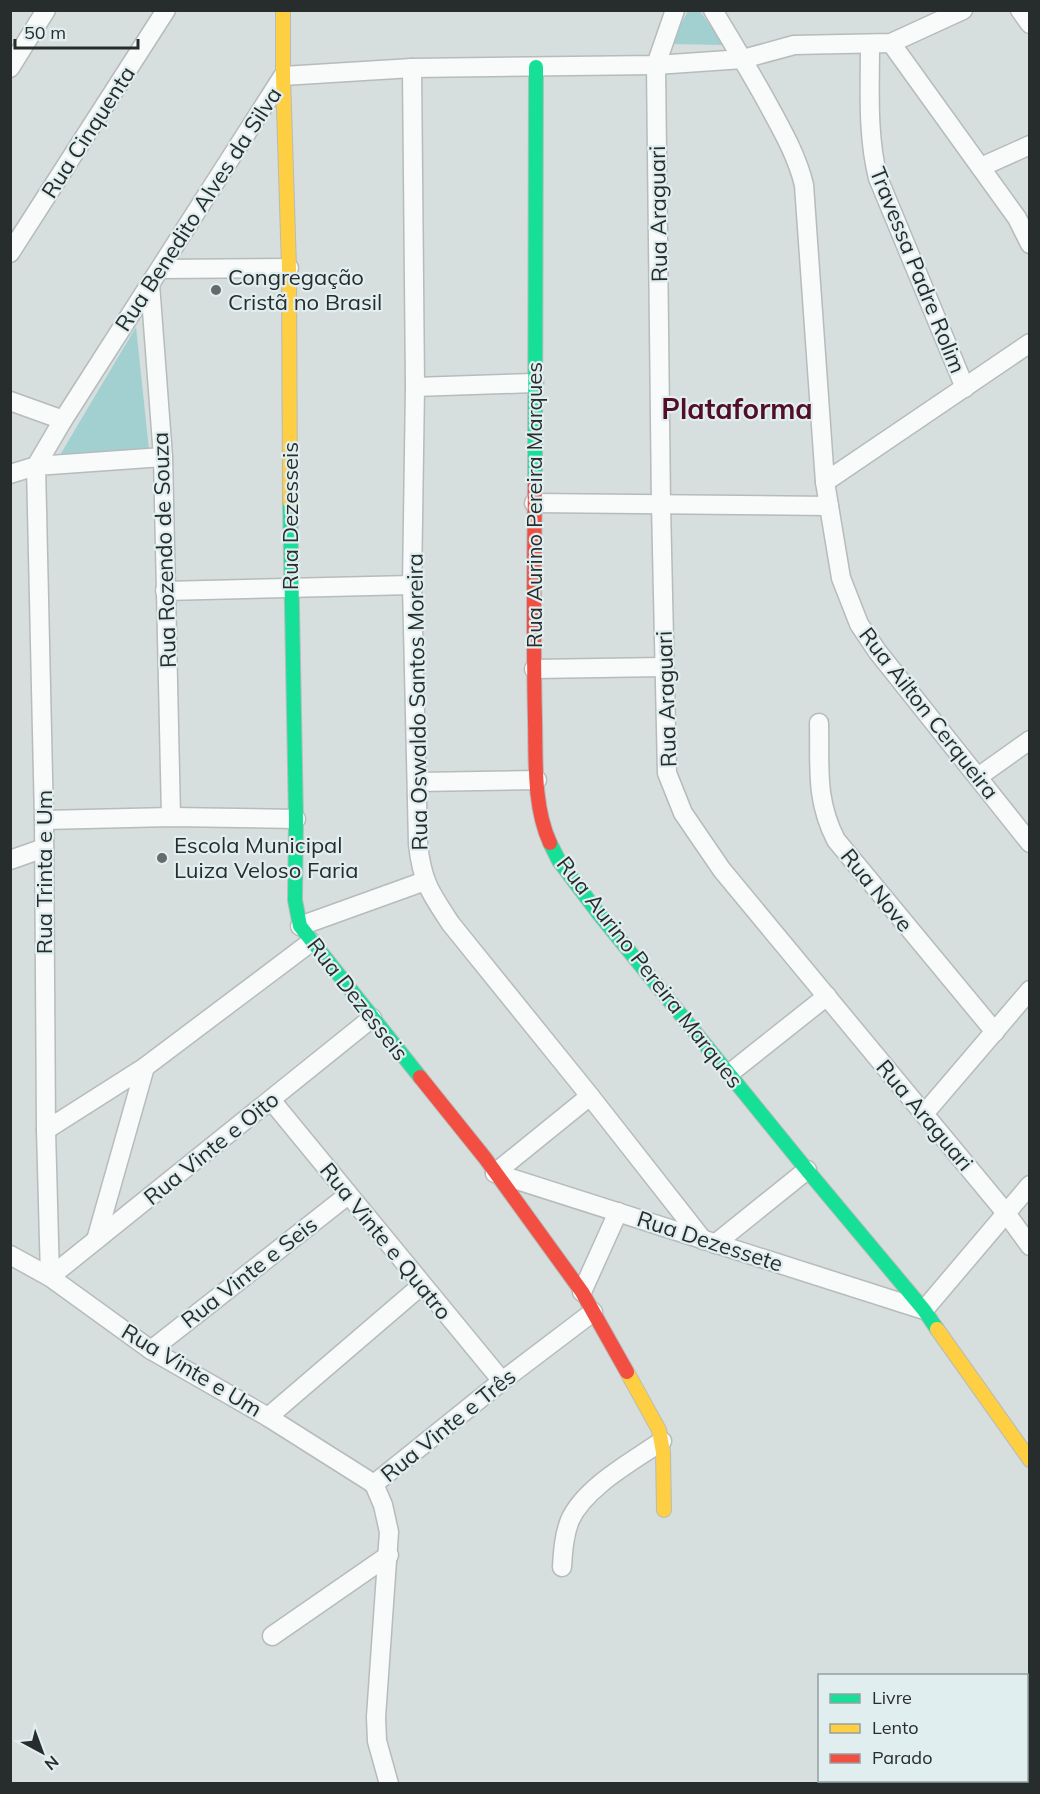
<svg xmlns="http://www.w3.org/2000/svg" width="1040" height="1794" viewBox="0 0 1040 1794" font-family="Mulish,sans-serif">
  <style>
    .park { fill: #a2cfd0 }
    .lines { fill: none; stroke-linecap: round; stroke-linejoin: round }
    .street-casing { stroke: #b6bbbb; stroke-width: 21 }
    .fast-casing { stroke: #b6bbbb; stroke-width: 16 }
    .slow-casing { stroke: #b6bbbb; stroke-width: 16 }
    .jam-casing { stroke: #b6bbbb; stroke-width: 16 }
    .street { stroke: #f9fafa; stroke-width: 18 }
    .fast { stroke: #16e098; stroke-width: 14 }
    .slow { stroke: #ffcf43; stroke-width: 14 }
    .jam { stroke: #f24e42; stroke-width: 14 }
    .poi-dot { fill: #656a6a; stroke: #e1eeef; stroke-width: 2 }
    .labels { text-anchor: middle; dominant-baseline: central; stroke-width: 4.5; stroke-linejoin: round; paint-order: stroke }
    .street-label { font-size: 22px; fill: #272c2c; stroke: #e1eeef }
    .poi-label { font-size: 22px; fill: #272c2c; stroke: #e1eeef; text-anchor: start }
    .district-label { font-size: 28px; font-weight: bold; fill: #520e26; stroke: #e1eeef }
  </style>
  <rect width="100%" height="100%" fill="#d7dede"/>
  <g class="park">
    <polygon points="699,10 725,45 670,44 688,11"/>
    <polygon points="136,327 149,450 60,455"/>
  </g>
  <g class="lines">
    <g class="street-casing">
      <g id="street">
        <polyline points="675,10 656,65 661,505 667,773 683,813 722,870 1006,1213 1030,1246"/>
        <path d="M713,10C732,42 751,73 769,106C783,132 797,156 804,185L825,482L841,578L859,624L877,651L1030,843"/>
        <polyline points="1020,10 1030,24"/>
        <polyline points="891,43 1017,218 1030,244"/>
        <path d="M870,45C870,89 867,134 878,178L965,388"/>
        <polyline points="10,68 46,10"/>
        <path d="M412,68L415,387L412,585L418,844C422,882 431,894 451,924L590,1096L703,1240"/>
        <polyline points="981,167 1030,145"/>
        <polyline points="10,253 166,10"/>
        <polyline points="160,269 289,268"/>
        <polyline points="150,284 163,457 171,817"/>
        <polyline points="415,387 534,383"/>
        <polyline points="10,401 63,420"/>
        <polyline points="10,474 36,466 63,420 283,76 412,68 656,65 743,59 794,45 891,43 963,10"/>
        <polyline points="825,482 1030,343"/>
        <polyline points="534,503 829,506"/>
        <polyline points="165,591 412,585"/>
        <polyline points="534,669 664,667"/>
        <path d="M819,723C820,767 815,799 836,840L995,1032"/>
        <polyline points="978,777 1030,740"/>
        <polyline points="418,782 537,780"/>
        <polyline points="44,820 171,817 296,819"/>
        <polyline points="10,860 44,848"/>
        <polyline points="300,926 425,881"/>
        <polyline points="730,1073 827,996"/>
        <polyline points="271,1100 502,1381"/>
        <polyline points="924,1114 1030,990"/>
        <polyline points="46,1130 145,1067 311,942"/>
        <polyline points="495,1173 924,1310 1030,1185"/>
        <polyline points="495,1173 590,1096"/>
        <polyline points="96,1240 145,1067"/>
        <polyline points="715,1244 807,1170"/>
        <polyline points="10,1255 50,1277 151,1350 268,1417 374,1484"/>
        <polyline points="50,1277 46,1130 44,820 36,466 163,457"/>
        <polyline points="50,1277 372,1018"/>
        <polyline points="582,1292 618,1212"/>
        <polyline points="151,1350 348,1195"/>
        <polyline points="268,1417 422,1285"/>
        <polyline points="374,1484 383,1505 389,1532 376,1717 377,1741 389,1784"/>
        <polyline points="374,1484 502,1381 593,1312"/>
        <path d="M562,1567C563,1551 564,1535 570,1520C585,1487 633,1461 662,1441"/>
        <polyline points="272,1636 389,1555"/>
      </g>
    </g>
    <g class="fast-casing">
      <g id="fast">
        <polyline points="535,480 536,67"/>
        <polyline points="290,502 296,819 295,900 300,926 420,1077"/>
        <polyline points="550,843 559,861 599,914 807,1170 924,1310 937,1329"/>
      </g>
    </g>
    <g class="slow-casing">
      <g id="slow">
        <polyline points="283,10 283,76 289,268 290,502"/>
        <polyline points="937,1329 1030,1460"/>
        <polyline points="627,1372 659,1430 663,1452 664,1510"/>
      </g>
    </g>
    <g class="jam-casing">
      <g id="jam">
        <path d="M535,480C534,560 533,640 535,720C536,759 533,806 550,843"/>
        <polyline points="420,1077 485,1158 582,1292 627,1372"/>
      </g>
    </g>
    <use href="#street" class="street"/>
    <use href="#fast" class="fast"/>
    <use href="#slow" class="slow"/>
    <use href="#jam" class="jam"/>
  </g>
  <g class="poi-dot">
    <circle cx="216" cy="290" r="6"/>
    <circle cx="162" cy="858" r="6"/>
  </g>
  <g class="labels">
    <g class="street-label">
      <text transform="translate(88 132) rotate(-57)">Rua Cinquenta</text>
      <text transform="translate(198 209) rotate(-57)">Rua Benedito Alves da Silva</text>
      <text transform="translate(658 214) rotate(-91)">Rua Araguari</text>
      <text transform="translate(918 270) rotate(68)">Travessa Padre Rolim</text>
      <text transform="translate(534 505) rotate(-90)">Rua Aurino Pereira Marques</text>
      <text transform="translate(290 516) rotate(-90)">Rua Dezesseis</text>
      <text transform="translate(164 550) rotate(-92)">Rua Rozendo de Souza</text>
      <text transform="translate(666 699) rotate(-92)">Rua Araguari</text>
      <text transform="translate(417 702) rotate(-91)">Rua Oswaldo Santos Moreira</text>
      <text transform="translate(929 713) rotate(52)">Rua Ailton Cerqueira</text>
      <text transform="translate(44 872) rotate(-90)">Rua Trinta e Um</text>
      <text transform="translate(877 890) rotate(51)">Rua Nove</text>
      <text transform="translate(650 972) rotate(52)">Rua Aurino Pereira Marques</text>
      <text transform="translate(358 999) rotate(52)">Rua Dezesseis</text>
      <text transform="translate(925 1115) rotate(50)">Rua Araguari</text>
      <text transform="translate(211 1148) rotate(-39)">Rua Vinte e Oito</text>
      <text transform="translate(386 1241) rotate(51)">Rua Vinte e Quatro</text>
      <text transform="translate(710 1241) rotate(18)">Rua Dezessete</text>
      <text transform="translate(249 1272) rotate(-38)">Rua Vinte e Seis</text>
      <text transform="translate(192 1370) rotate(31)">Rua Vinte e Um</text>
      <text transform="translate(448 1425) rotate(-39)">Rua Vinte e Três</text>
    </g>
    <g class="poi-label">
      <text x="228" y="277">Congregação<tspan x="228" dy="25">Cristã no Brasil</tspan></text>
      <text x="174" y="845">Escola Municipal<tspan x="174" dy="25">Luiza Veloso Faria</tspan></text>
    </g>
    <g class="district-label">
      <text x="737" y="408">Plataforma</text>
    </g>
  </g>
  <rect width="1040" height="1794" fill="none" stroke="#272c2c" stroke-width="24"/>
  <rect x="818" y="1674" width="210" height="108" fill="#e1eeef" stroke="#97a0a1" stroke-width="1.5"/>
  <rect x="830" y="1694" width="30" height="9" fill="#16e098" stroke="#97a0a1" stroke-width="1.5"/>
  <text x="872" y="1704" font-size="18" fill="#272c2c">Livre</text>
  <rect x="830" y="1724" width="30" height="9" fill="#ffcf43" stroke="#97a0a1" stroke-width="1.5"/>
  <text x="872" y="1734" font-size="18" fill="#272c2c">Lento</text>
  <rect x="830" y="1754" width="30" height="9" fill="#f24e42" stroke="#97a0a1" stroke-width="1.5"/>
  <text x="872" y="1764" font-size="18" fill="#272c2c">Parado</text>
  <g transform="translate(42 1752) rotate(139)" stroke="#e1eeef" stroke-width="4.5" paint-order="stroke">
  <path d="M0-4.5L10 22L0 15L-10 22Z" fill="#272c2c"/>
  <text y="-9" font-size="16" font-weight="bold" text-anchor="middle" fill="#272c2c">N</text>
  </g>
  <path d="M15 39v9h123v-9" fill="none" stroke="#272c2c" stroke-width="3"/>
  <text x="24" y="39" font-size="18" fill="#272c2c" stroke="#e1eeef" stroke-width="4.5" paint-order="stroke">50 m</text>
</svg>
